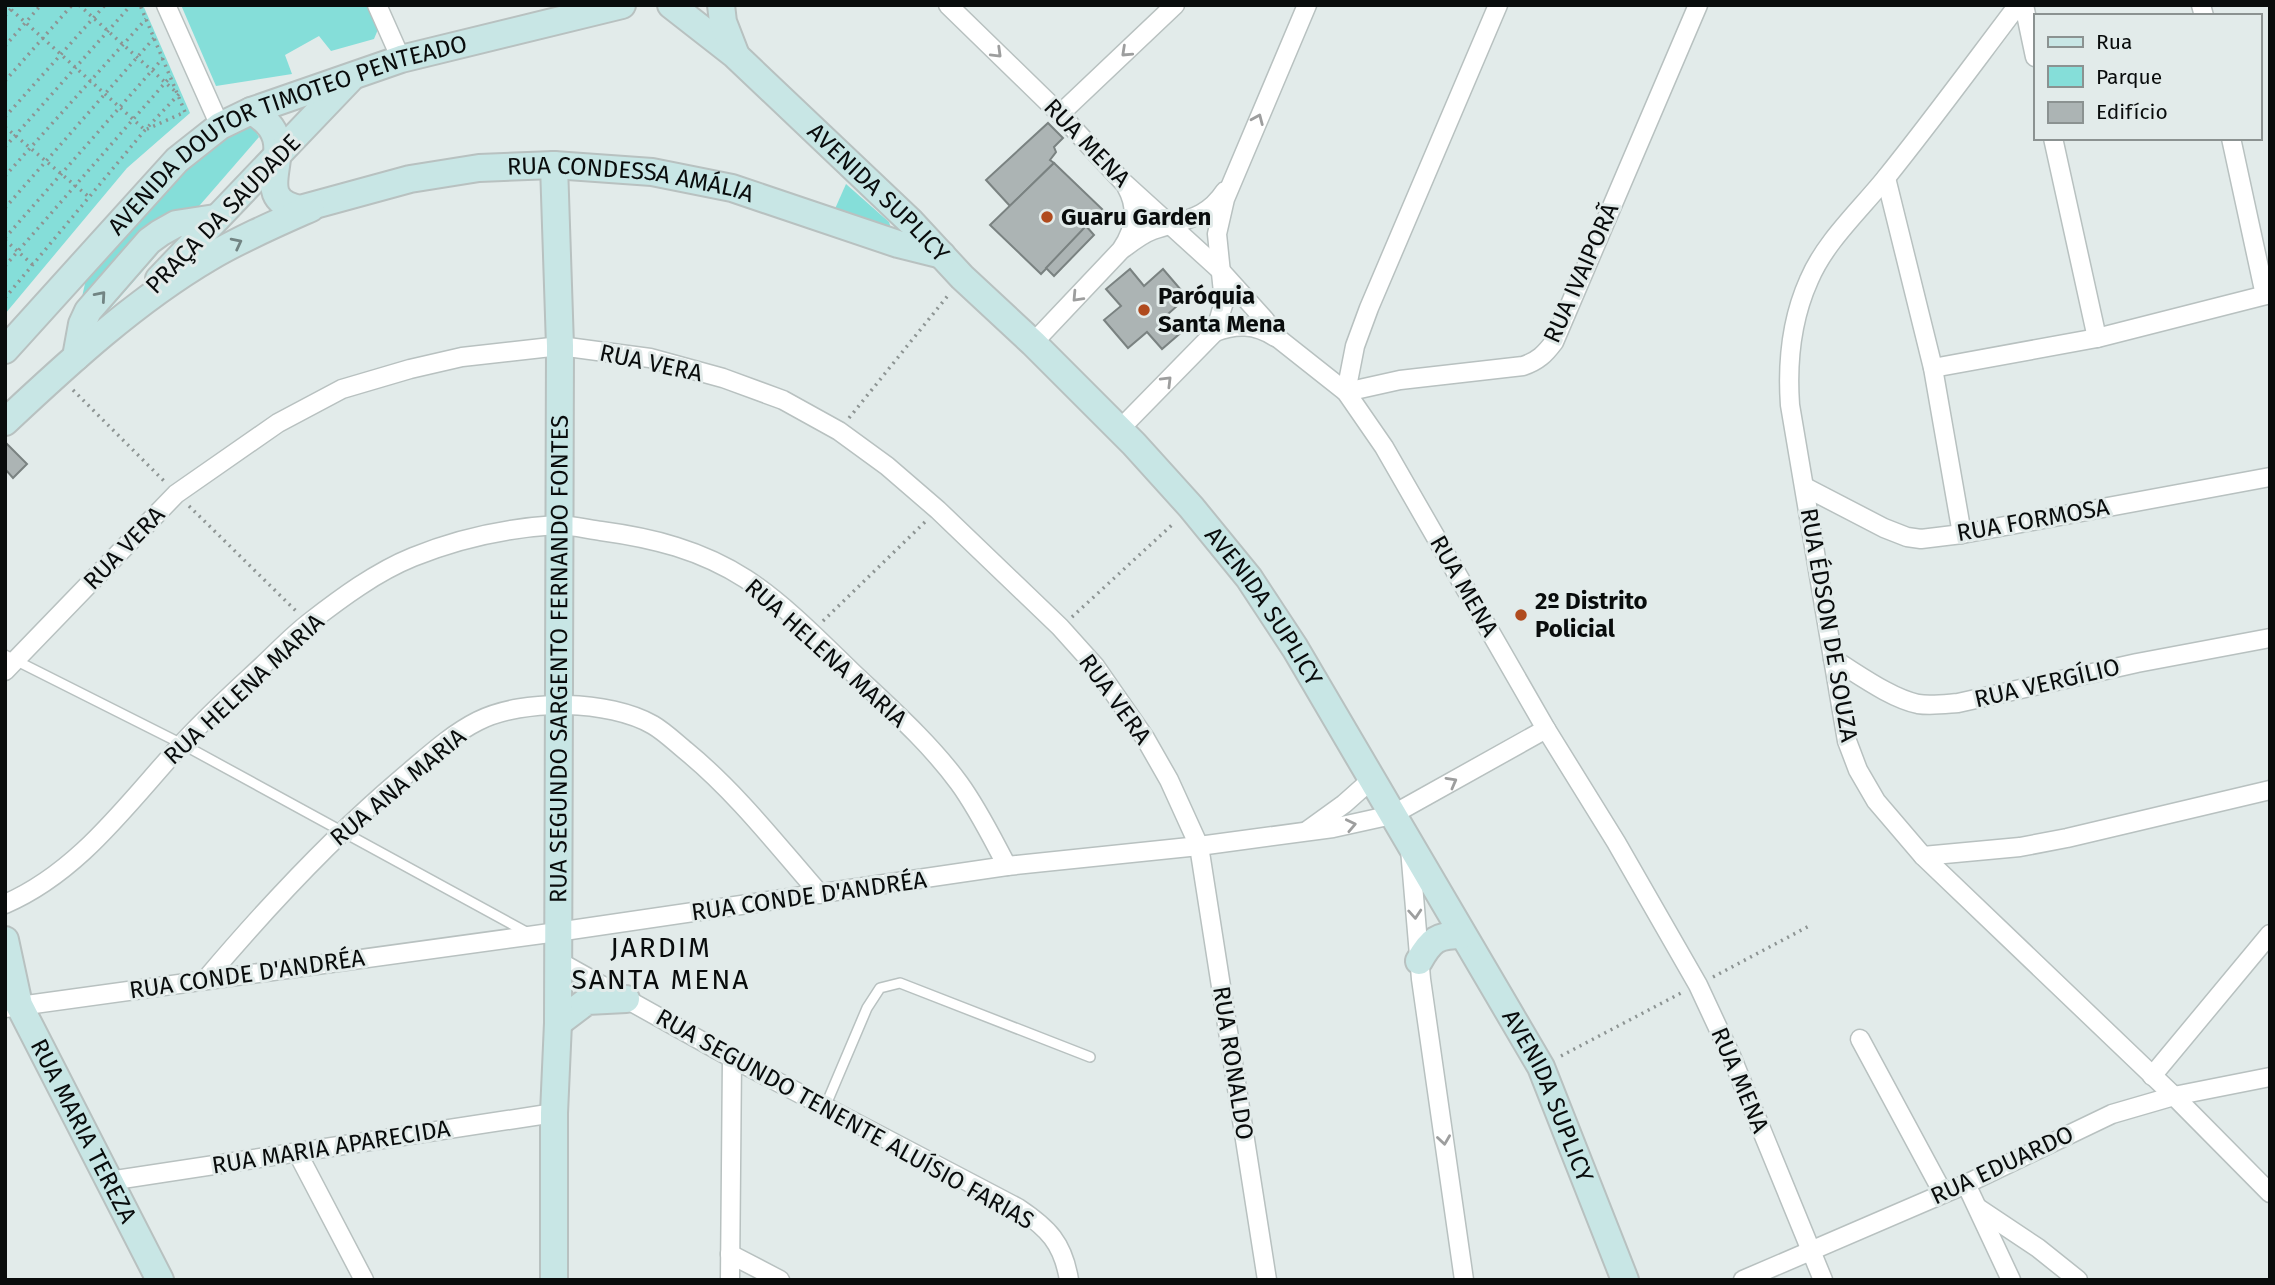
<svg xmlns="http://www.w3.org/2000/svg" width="2275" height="1285" viewBox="0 0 2275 1285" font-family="'Fira Sans',sans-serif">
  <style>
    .green { fill: #85ded9 }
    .building { fill: #acb4b4; stroke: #7a8281; stroke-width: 2 }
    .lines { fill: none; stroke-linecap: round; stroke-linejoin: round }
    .lane-casing { stroke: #b8c1c0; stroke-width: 12 }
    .street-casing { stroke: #b8c1c0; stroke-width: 21 }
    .secondary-casing { stroke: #b8c1c0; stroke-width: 30 }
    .path { stroke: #8d9493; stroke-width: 3.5; stroke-dasharray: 2 5; stroke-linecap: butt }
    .lane { stroke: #fff; stroke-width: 9 }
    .street { stroke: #fff; stroke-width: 18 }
    .secondary { stroke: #c8e6e5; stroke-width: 26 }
    .oneway { stroke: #9d9e9e }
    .oneway2 { stroke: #728483 }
    .poi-dot { fill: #b04b1e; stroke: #e2ebea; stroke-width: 2.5 }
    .labels { text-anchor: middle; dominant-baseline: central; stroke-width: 6; stroke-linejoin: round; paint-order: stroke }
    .street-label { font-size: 24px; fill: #090c0c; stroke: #e2ebea }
    .poi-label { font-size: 24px; font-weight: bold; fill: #090c0c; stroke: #e2ebea; text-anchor: start }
    .quarter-label { font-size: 28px; letter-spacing: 2px; fill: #090c0c; stroke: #e2ebea }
  </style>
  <rect width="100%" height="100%" fill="#e2ebea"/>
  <g class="green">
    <polygon points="5,5 143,5 190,113 127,168 5,314"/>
    <polygon points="181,5 368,5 379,27 374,39 331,51 319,36 285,55 292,74 216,86"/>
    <polygon points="243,125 254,128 259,137 101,319 84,319 80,306 86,279 189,163"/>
    <polygon points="846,184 889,222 891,228 885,229 834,211"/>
  </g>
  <g class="building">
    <polygon points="1048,123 1063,138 1054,147 1056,152 1050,160 1054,163 1010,206 986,180"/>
    <polygon points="1054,163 1103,210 1041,274 990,225"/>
    <polygon points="1086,226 1094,235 1054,276 1046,268"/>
    <polygon points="1130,269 1144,286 1163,269 1187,297 1168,314 1183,331 1162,349 1147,332 1128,348 1104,320 1121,306 1106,289"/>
    <polygon points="6,443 27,464 13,478 5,469"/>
  </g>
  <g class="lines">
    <g class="lane-casing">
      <g id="lane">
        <polyline points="5,655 182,744 528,933"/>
        <polyline points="825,1107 867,1008 880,988 900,983 1090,1057"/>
      </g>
    </g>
    <g class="street-casing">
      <g id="street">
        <polyline points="166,5 220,126"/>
        <polyline points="377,5 401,59"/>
        <polyline points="948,5 1060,114 1123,182 1220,270 1265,320 1279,339 1346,392 1384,447 1546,729 1616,842 1698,985 1732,1058 1823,1280"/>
        <path d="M2018,5C1974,63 1931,122 1885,179C1859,211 1825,242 1809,280C1791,320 1787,362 1790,405L1847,741L1858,770L1876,801L1923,856L2174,1096L2270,1193"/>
        <polyline points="2024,5 2035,57"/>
        <polyline points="2201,5 2204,16"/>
        <polyline points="1060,114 1175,5"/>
        <polyline points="2053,138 2097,338"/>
        <polyline points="2231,138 2265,295"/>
        <polyline points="1886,178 1933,368 1962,534"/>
        <path d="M1124,248C1133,241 1142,234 1153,230C1183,219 1205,221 1225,191"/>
        <path d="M1215,332C1236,324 1255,324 1275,337"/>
        <path d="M1033,343L1121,250C1134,231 1139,210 1127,188"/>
        <polyline points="1933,368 2097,338 2270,294"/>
        <path d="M1346,392L1400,380L1523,366C1538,361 1545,354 1554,342L1698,5"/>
        <polyline points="1346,392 1355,346 1369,308 1498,5"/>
        <polyline points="1119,430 1215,332 1224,302 1217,234 1225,199 1307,5"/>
        <polyline points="1805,487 1884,528 1907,537 1921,539 1962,534 2270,477"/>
        <path d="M1833,659C1858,674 1890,698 1918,704C1931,706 1945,704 1958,703L2137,663L2270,638"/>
        <polyline points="5,671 176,494 278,423 342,389 410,369 462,357 560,346 650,358 723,378 783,400 839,431 887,466 938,510 1060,627 1095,666 1145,738 1169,780 1199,846 1267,1280"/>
        <polyline points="1308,830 1344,804 1371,780"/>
        <polyline points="1410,849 1421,979 1464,1280"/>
        <polyline points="1923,856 2020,847 2067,838 2270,790"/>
        <path d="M5,904C79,872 127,804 180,746C205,718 234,692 262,666C278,651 293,635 310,622C341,598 376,572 413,557C457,539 508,528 556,525C571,525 587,529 601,531C653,538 701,550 746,579C783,603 820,641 852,672C889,707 929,742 959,783C978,809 992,838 1007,866"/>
        <path d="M558,961L732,1058L1018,1208C1048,1228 1063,1243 1069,1280"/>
        <path d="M206,979C267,907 330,839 402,778C426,758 450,735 478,721C524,698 609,700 653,725C665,732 676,743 686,751C737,793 777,845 820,894"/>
        <polyline points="5,1008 557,932 1007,866 1199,846 1333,828 1392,815 1546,729"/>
        <polyline points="1860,1039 1943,1193"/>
        <polyline points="2152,1076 2270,934"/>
        <polyline points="297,1152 364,1280"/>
        <polyline points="109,1181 554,1113"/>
        <polyline points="1966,1184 2011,1280"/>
        <polyline points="1978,1208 2038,1248 2078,1280"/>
        <polyline points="730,1254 780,1280"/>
        <polyline points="730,1280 732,1058"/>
        <polyline points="1743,1280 1966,1184 2112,1114 2174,1096 2270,1077"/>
      </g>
    </g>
    <g class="secondary-casing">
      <g id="secondary">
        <path id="s1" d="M671,5L735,55L911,222L962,277L1033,343L1134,444L1191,507L1249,578L1295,648L1541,1067L1625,1280"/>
        <polyline points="721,5 723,22 735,53"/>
        <path id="s2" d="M251,111C312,143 240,196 300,209L410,179L479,168L554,165L652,172L732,188L898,244L942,255"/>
        <polyline points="159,279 350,79"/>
        <path id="s3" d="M5,350L177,160L220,126L251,111L401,59L622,5"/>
        <polyline points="76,357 82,324 88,311 149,241 160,233 176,224 215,218"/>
        <path d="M5,422C68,363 135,301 210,257C242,238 277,223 311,208"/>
        <path id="s4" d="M5,940L19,1005L160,1280"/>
        <path d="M1419,961C1431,940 1437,935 1462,935"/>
        <polyline points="558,1023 587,1001 626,999"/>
        <path id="s5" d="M554,1280V1113L558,1023L560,346L554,165"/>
      </g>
    </g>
    <g class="path">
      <polyline points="6,5 145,130 185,112 140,5"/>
      <polyline points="79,5 177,93"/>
      <polyline points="5,16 14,5"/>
      <polyline points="5,46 41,5"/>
      <polyline points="5,81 72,5"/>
      <polyline points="5,117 105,5"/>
      <polyline points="5,127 89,197"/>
      <polyline points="5,147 131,5"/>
      <polyline points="5,176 146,19"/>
      <polyline points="5,208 154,38"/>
      <polyline points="5,238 163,58"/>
      <polyline points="5,240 33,265"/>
      <polyline points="5,266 171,76"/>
      <polyline points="5,298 145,130 179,94"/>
      <polyline points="73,390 164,481"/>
      <polyline points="849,418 950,293"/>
      <polyline points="189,506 296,611"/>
      <polyline points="1072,617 1174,523"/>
      <polyline points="823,621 925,522"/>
      <polyline points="1713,977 1811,925"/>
      <polyline points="1561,1056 1681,993"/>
    </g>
    <use href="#lane" class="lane"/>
    <use href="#street" class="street"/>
    <use href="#secondary" class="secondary"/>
  </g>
  <defs><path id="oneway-chevron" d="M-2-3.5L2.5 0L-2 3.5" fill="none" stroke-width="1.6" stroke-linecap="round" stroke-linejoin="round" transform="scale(1.75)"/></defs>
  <g class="oneway">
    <use href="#oneway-chevron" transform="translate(1126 52) rotate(137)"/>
    <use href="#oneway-chevron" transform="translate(997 53) rotate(44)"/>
    <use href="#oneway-chevron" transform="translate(1258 119) rotate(-67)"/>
    <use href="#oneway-chevron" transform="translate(1077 297) rotate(133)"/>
    <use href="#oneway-chevron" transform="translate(1167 381) rotate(-45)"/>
    <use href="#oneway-chevron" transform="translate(1452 782) rotate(-29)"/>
    <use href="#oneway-chevron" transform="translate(1351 825) rotate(-12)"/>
    <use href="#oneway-chevron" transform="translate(1415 914) rotate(86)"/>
    <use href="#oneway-chevron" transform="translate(1444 1140) rotate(82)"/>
  </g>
  <g class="oneway2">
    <use href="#oneway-chevron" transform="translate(237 243) rotate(-27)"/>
    <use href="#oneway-chevron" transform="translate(101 296) rotate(-49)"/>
  </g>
  <g class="poi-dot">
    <circle cx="1047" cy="217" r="7"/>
    <circle cx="1144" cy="310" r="7"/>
    <circle cx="1521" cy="615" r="7"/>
  </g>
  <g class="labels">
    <g class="street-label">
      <text stroke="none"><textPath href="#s3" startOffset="366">AVENIDA DOUTOR TIMOTEO PENTEADO</textPath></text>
      <text transform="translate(1087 143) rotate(46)">RUA MENA</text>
      <text stroke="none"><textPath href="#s2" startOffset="460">RUA CONDESSA AMÁLIA</textPath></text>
      <text stroke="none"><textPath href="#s1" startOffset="280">AVENIDA SUPLICY</textPath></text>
      <text transform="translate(223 214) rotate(-46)">PRAÇA DA SAUDADE</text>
      <text transform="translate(1581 273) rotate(-66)">RUA IVAIPORÃ</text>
      <text transform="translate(651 363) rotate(12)">RUA VERA</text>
      <text transform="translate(2033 520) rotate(-10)">RUA FORMOSA</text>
      <text transform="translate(124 548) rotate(-46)">RUA VERA</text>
      <text transform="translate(1464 586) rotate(60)">RUA MENA</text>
      <text stroke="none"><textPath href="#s1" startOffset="847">AVENIDA SUPLICY</textPath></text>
      <text transform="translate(1829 625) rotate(80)">RUA ÉDSON DE SOUZA</text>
      <text transform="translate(826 653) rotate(42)">RUA HELENA MARIA</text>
      <text stroke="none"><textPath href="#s5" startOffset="621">RUA SEGUNDO SARGENTO FERNANDO FONTES</textPath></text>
      <text transform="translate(2047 683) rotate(-13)">RUA VERGÍLIO</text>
      <text transform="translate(244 689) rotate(-43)">RUA HELENA MARIA</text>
      <text transform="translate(1115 699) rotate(54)">RUA VERA</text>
      <text transform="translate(398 787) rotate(-40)">RUA ANA MARIA</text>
      <text transform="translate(809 896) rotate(-8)">RUA CONDE D'ANDRÉA</text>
      <text transform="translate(247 974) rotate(-8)">RUA CONDE D'ANDRÉA</text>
      <text transform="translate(1233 1063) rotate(81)">RUA RONALDO</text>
      <text transform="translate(1740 1080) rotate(67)">RUA MENA</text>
      <text stroke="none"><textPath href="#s1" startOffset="1414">AVENIDA SUPLICY</textPath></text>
      <text transform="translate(845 1119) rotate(29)">RUA SEGUNDO TENENTE ALUÍSIO FARIAS</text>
      <text stroke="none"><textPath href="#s4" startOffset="208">RUA MARIA TEREZA</textPath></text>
      <text transform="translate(331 1147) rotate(-9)">RUA MARIA APARECIDA</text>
      <text transform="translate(2002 1165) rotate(-25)">RUA EDUARDO</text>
    </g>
    <g class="poi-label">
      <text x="1061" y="217">Guaru Garden</text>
      <text x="1158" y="296">Paróquia<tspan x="1158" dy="28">Santa Mena</tspan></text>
      <text x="1535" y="601">2º Distrito<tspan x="1535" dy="28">Policial</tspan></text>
    </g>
    <g class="quarter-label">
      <text x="661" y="947">JARDIM<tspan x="661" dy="32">SANTA MENA</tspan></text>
    </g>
  </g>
  <rect width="2275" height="1285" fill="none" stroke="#090c0c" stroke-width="14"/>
  <rect x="2034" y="14" width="228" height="126" fill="#e2ebea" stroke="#8b9291" stroke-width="2"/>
  <rect x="2048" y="37" width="35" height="10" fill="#c8e6e5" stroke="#8b9291" stroke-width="2"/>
  <text x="2096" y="49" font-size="21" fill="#090c0c">Rua</text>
  <rect x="2048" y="66" width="35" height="21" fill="#85ded9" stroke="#8b9291" stroke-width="2"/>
  <text x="2096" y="84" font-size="21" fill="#090c0c">Parque</text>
  <rect x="2048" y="102" width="35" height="21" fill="#acb4b4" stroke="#8b9291" stroke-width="2"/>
  <text x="2096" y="119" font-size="21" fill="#090c0c">Edifício</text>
</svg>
